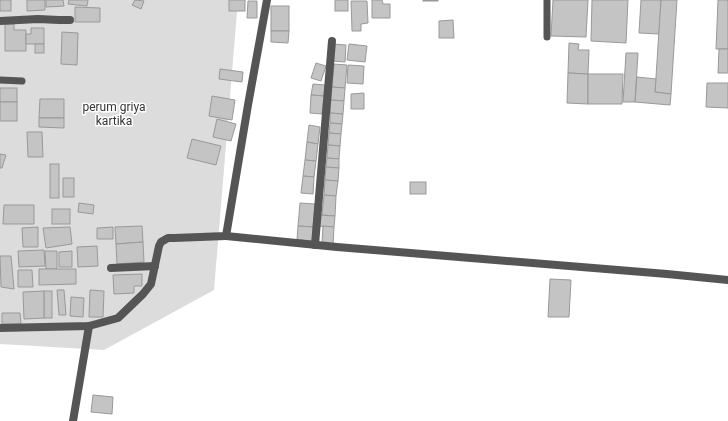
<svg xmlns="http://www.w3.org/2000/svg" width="728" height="421" viewBox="0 0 728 421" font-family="Roboto,sans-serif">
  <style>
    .green { fill: #dcdcdc }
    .building { fill: #c4c4c4; stroke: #999 }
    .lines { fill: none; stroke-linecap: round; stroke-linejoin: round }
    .lane { stroke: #555; stroke-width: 7 }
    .street { stroke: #555; stroke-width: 8 }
    .labels { text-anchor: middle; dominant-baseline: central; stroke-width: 3; stroke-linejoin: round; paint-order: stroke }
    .park-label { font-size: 12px; fill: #333; stroke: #fff }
  </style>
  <rect width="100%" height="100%" fill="#fff"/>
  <polygon class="green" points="0,0 238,0 214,290 104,350 0,344"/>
  <g class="building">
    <rect x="0" y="0" width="11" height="11"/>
    <polygon points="27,0 45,0 45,10 27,11"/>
    <polygon points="46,0 63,0 64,6 46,7"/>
    <polygon points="69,0 88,0 87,6 68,4"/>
    <polygon points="135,0 144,1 141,9 132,5"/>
    <rect x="229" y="0" width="16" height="11"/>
    <rect x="335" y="0" width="13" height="11"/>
    <polygon points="372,0 382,0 383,4 390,4 390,18 372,18"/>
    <rect x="423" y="0" width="15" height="1"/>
    <polygon points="553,0 588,0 586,37 551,36"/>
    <polygon points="592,0 628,0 626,43 591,41"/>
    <polygon points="641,0 661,0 659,34 639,33"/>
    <polygon points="661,0 677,0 671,94 655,92"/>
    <polygon points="718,0 728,0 728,49 716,49"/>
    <polygon points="248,1 257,1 257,18 247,18"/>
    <polygon points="351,1 367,1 368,23 361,24 361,31 352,31"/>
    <rect x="271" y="6" width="18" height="25"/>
    <polygon points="75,7 100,8 100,22 75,22"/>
    <polygon points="453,20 454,38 439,38 439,21"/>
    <polygon points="5,24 14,24 14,30 26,30 26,51 5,51"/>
    <polygon points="31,28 44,28 44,44 26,44 26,34 31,34"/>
    <polygon points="271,31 289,31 288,43 271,42"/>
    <polygon points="62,32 78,33 77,65 61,64"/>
    <polygon points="569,43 579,44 578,50 589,50 588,74 568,73"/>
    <rect x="35" y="44" width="9" height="9"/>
    <polygon points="333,44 346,45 345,62 332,61"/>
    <polygon points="349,44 367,46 365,62 347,60"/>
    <polygon points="719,49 728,49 728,73 718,73"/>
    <polygon points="626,53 638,53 635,102 623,102"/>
    <polygon points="316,63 326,66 321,81 311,78"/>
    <polygon points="334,64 347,65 345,88 332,87"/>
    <polygon points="348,65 364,66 363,84 347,83"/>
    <polygon points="220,69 243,72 242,82 219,79"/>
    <polygon points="568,73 588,74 588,104 567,103"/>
    <polygon points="588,74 623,74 622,104 588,104"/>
    <polygon points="637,77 656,79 655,92 671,94 670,105 635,102"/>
    <polygon points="707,83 728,83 728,108 706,107"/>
    <polygon points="313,84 325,85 324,96 311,95"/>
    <polygon points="332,87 345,88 344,101 331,100"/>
    <rect x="0" y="88" width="17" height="14"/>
    <polygon points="364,93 364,109 351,109 351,94"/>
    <polygon points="311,95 324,96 322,114 310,113"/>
    <polygon points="212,96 235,100 232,120 209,116"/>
    <polygon points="40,99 64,99 64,118 39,118"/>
    <polygon points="331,100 344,101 343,114 330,113"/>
    <rect x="0" y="102" width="17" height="19"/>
    <polygon points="330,113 343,114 342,124 330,123"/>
    <polygon points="39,118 64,118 64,128 39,127"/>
    <polygon points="217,119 236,124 231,141 213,137"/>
    <polygon points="330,123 342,124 341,134 329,133"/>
    <polygon points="309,125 320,127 318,144 307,142"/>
    <polygon points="27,132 42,132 43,157 28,157"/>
    <polygon points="329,133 341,134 340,146 328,145"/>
    <polygon points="192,139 221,146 216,165 187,158"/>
    <polygon points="307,142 318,144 316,161 305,160"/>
    <polygon points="328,145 340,146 339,159 327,158"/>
    <polygon points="0,154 6,155 2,168 0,168"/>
    <polygon points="327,158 339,159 339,168 326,167"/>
    <polygon points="305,160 316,161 314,177 303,176"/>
    <rect x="50" y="164" width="9" height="34"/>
    <polygon points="326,167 339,168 338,181 325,180"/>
    <polygon points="303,176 314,177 313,194 301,193"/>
    <rect x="63" y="178" width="11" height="19"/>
    <polygon points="325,180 338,181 336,196 324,195"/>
    <rect x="410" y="182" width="16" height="12"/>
    <polygon points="324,195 336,196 335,216 322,215"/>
    <polygon points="79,203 94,205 93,214 78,212"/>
    <polygon points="300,203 315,204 313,227 298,226"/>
    <polygon points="4,205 34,205 34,224 3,224"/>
    <rect x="52" y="209" width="18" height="15"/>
    <polygon points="319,215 335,216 334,227 318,226"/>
    <polygon points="142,226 143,242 116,244 115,227"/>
    <polygon points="298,226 313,227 312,241 297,240"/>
    <polygon points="323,226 334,227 333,245 322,244"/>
    <polygon points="38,227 38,247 23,247 22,228"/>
    <polygon points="70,227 72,244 46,248 43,228"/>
    <polygon points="113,227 113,239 97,239 97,228"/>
    <polygon points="143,242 144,262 117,264 116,244"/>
    <polygon points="97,246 98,266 78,267 77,247"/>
    <polygon points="44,250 45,266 19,267 18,251"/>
    <polygon points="45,251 57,251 57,269 46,269"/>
    <polygon points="72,251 72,267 59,267 59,252"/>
    <polygon points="0,256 11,256 14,289 1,287"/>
    <polygon points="39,269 76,269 76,284 39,285"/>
    <polygon points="18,270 32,270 33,287 18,287"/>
    <polygon points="142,274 142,286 134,286 134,293 114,294 113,275"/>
    <polygon points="550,279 571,280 569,317 548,317"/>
    <polygon points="57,290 64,290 66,315 59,315"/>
    <polygon points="90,290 104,291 103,317 89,317"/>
    <rect x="44" y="291" width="8" height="27"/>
    <polygon points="44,291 44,318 24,319 23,292"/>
    <polygon points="71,297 84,298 83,317 70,316"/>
    <polygon points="2,313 20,313 21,324 2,324"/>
    <polygon points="93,395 113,397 112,414 91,412"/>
  </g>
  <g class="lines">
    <g class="lane">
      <polyline points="547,37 547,0"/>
      <polyline points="0,80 22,81"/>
    </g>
    <g class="street">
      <polyline points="0,21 38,19 59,20 70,20"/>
      <polyline points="226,236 337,247 667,274 728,280"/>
      <polyline points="315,245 332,41"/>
      <polyline points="111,268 155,266"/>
      <polyline points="0,328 89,326 118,318 143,294 151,284 159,246 161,242 168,238 174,238 226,236 248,105 267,0"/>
      <polyline points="73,421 89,326"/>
    </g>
  </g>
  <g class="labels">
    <g class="park-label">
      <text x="114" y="107">perum griya<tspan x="114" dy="14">kartika</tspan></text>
    </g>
  </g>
</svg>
